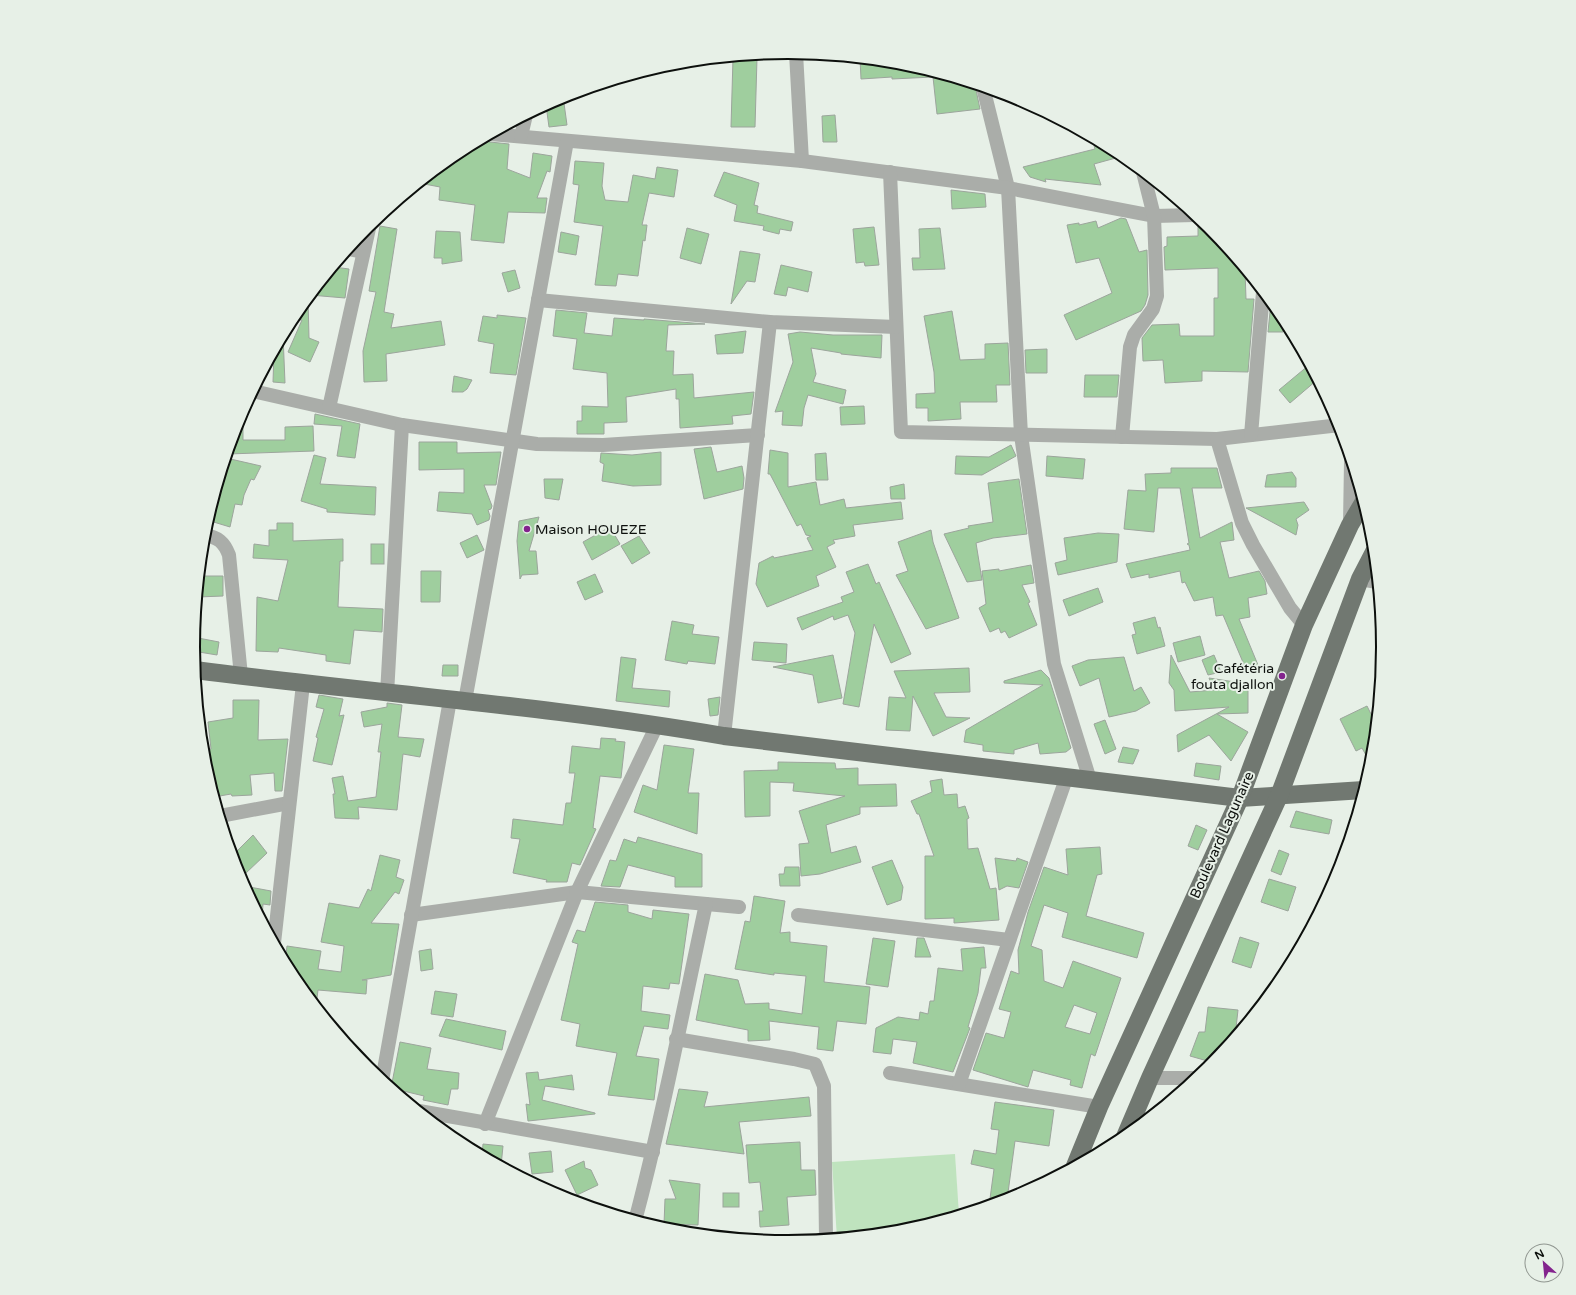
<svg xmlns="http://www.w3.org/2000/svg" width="1576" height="1295" viewBox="0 0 1576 1295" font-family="'Varela Round',sans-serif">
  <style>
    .green { fill: #bfe3be }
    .building { fill: #9fce9e; stroke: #9ca59c; fill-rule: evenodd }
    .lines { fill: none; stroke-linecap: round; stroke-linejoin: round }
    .path { stroke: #787e78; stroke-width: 2.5; stroke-dasharray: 3 2; stroke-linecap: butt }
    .minor { stroke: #aaada9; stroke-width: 14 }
    .major { stroke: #717871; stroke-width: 18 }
    .poi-dot { fill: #83238d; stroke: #e7f0e7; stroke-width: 1.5 }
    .labels { text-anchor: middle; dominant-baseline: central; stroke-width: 4; stroke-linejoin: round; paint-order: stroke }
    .poi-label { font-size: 14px; fill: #0d100d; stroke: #e7f0e7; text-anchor: start }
    .street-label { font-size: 14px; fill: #0d100d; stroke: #e7f0e7 }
    .rim { fill: none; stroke: #0d100d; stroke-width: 2 }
  </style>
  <rect width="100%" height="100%" fill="#e7f0e7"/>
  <polygon class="green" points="955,1154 959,1215 904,1232 837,1238 832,1162"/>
  <g class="building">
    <polygon points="733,58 757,58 755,127 731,127"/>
    <polygon points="860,59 904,63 975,85 980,109 937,114 933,77 892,79 892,77 861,79"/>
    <polygon points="563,96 567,125 549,127 546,105"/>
    <polygon points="835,115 837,142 823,142 822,116"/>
    <polygon points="1092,138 1123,156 1094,164 1101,185 1045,179 1046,182 1030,177 1023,167 1095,149"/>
    <polygon points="482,139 490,142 509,144 507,169 530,178 533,153 552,156 550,172 547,171 537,198 547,198 545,213 508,212 504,243 471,240 475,205 439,200 440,187 419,183 450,158 458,160 460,151"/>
    <polygon points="575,161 604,163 602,186 605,200 628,202 633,175 655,179 657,167 678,170 674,197 649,193 642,225 647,225 645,241 643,240 638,276 618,274 616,286 595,285 603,226 574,222 579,185 573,184"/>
    <polygon points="724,172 759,183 754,205 758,206 757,213 793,222 791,231 780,229 779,234 763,230 764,226 734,221 737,205 714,196"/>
    <polygon points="951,190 985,194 986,207 952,209"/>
    <polygon points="1121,218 1126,219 1139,252 1147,250 1148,295 1145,305 1141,311 1076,340 1064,315 1112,293 1099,258 1076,263 1067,225 1079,223 1079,225 1096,221 1098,228"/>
    <polygon points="380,226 397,229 384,312 394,314 391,328 441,321 445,345 386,354 387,381 364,382 363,351 376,292 369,291"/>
    <polygon points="1198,226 1209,227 1245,270 1246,299 1254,299 1248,372 1202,371 1202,381 1165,383 1163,360 1143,361 1142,338 1152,325 1179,324 1180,336 1214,336 1214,298 1218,298 1218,268 1165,270 1164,247 1167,246 1167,237 1198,236"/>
    <polygon points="874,227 879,265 865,266 864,262 856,263 853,229"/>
    <polygon points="687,228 709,234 701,264 680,258"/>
    <polygon points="940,228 945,269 913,270 912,258 920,258 919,229"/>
    <polygon points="436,231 460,232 462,261 442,264 442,258 434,258"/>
    <polygon points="561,232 579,236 576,255 558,252"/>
    <polygon points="740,251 760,254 755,282 747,281 731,304"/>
    <polygon points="781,265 812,272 808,292 788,287 786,296 774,294"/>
    <polygon points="334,267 349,269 345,298 310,295"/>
    <polygon points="515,270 520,288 508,292 502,273"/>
    <polygon points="308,298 309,338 319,342 310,362 288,352 302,320 291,320"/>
    <polygon points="1271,302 1283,317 1283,332 1268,332"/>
    <polygon points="556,310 587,313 584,333 612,336 614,318 644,320 644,319 705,324 668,325 666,351 674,351 673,375 693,374 694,398 754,392 751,414 732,416 733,424 680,428 679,399 676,399 676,389 626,397 627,422 604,423 604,434 577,434 577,421 582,421 582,406 608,407 607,373 573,369 577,339 553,336"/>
    <polygon points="952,311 960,360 985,359 985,344 1008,343 1010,385 996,385 997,402 960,402 961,419 928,421 928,408 916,408 916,394 935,393 934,372 924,316"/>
    <polygon points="497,315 526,318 516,375 490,373 494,344 478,341 483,316 497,318"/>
    <polygon points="746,331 743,353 717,354 715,335"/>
    <polygon points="800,332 833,335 882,335 881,358 841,354 841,353 811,348 816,374 813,382 846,390 843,404 808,395 804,408 802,426 782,425 783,411 775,412 793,362 788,334"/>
    <polygon points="283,335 285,383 273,382 274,352"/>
    <polygon points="1047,349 1047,373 1026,373 1025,350"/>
    <polygon points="1309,365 1317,380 1290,403 1279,390"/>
    <polygon points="1085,375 1119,375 1117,397 1084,397"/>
    <polygon points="454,376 472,380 467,389 463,392 452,392"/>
    <polygon points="864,406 865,424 841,425 840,407"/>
    <polygon points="242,413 243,413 243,440 285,440 285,427 313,426 314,451 228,454"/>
    <polygon points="315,414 360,424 355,458 337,456 342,426 314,424"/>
    <polygon points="419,442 457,442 457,453 501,452 496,485 484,485 492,506 491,509 488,510 490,516 489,520 477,525 472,514 437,511 439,492 464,493 464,469 419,470"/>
    <polygon points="1011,445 1016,456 982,475 955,474 956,456 989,457"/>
    <polygon points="711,447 717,472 742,466 744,478 743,489 704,499 694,449"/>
    <polygon points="770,450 788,453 788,487 816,482 820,505 844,499 846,508 901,502 903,519 853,525 855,536 833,540 835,543 827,547 836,567 816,576 819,586 767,607 756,584 759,563 773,556 774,558 813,550 807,538 811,536 806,535 801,524 797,526 770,474 768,474"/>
    <polygon points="661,452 661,485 633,486 602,481 604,464 600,462 601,453 632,455"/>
    <polygon points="826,453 828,480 816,480 815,454"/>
    <polygon points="314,455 326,458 320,484 376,487 375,515 327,512 327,509 301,501"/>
    <polygon points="1047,456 1085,459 1083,479 1046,476"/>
    <polygon points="226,458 261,466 254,480 251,479 244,495 242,505 235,504 230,527 207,520"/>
    <polygon points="1171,468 1217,468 1222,488 1192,488 1200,538 1232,522 1234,540 1220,542 1229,578 1259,571 1265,581 1267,594 1248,598 1250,617 1239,619 1258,665 1245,667 1223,615 1216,616 1213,597 1194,601 1185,582 1182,583 1180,571 1149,578 1149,574 1131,578 1126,564 1190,550 1189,545 1187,544 1189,543 1180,488 1158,488 1154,532 1124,529 1128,490 1146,491 1145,474 1171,473"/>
    <polygon points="1292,472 1296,478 1296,487 1265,487 1267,475"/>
    <polygon points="544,479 563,479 559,500 545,498"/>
    <polygon points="1019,479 1027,534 993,538 976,543 982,580 967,582 944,534 969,528 968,526 993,522 988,483"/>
    <polygon points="904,484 905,499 891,499 890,487"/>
    <polygon points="1304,502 1309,510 1296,519 1298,525 1296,535 1246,508"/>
    <polygon points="539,517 529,551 536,551 538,574 522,575 520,579 517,541 519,521"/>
    <polygon points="277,523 293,523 293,541 343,539 343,561 340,561 338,607 383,609 382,632 354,630 350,664 326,661 326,655 279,648 278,652 256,651 257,597 278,601 288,560 253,558 254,544 269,546 269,530 277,530"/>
    <polygon points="610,527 620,544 592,560 583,542"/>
    <polygon points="931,530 933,542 959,618 926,629 896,575 908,571 898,542"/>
    <polygon points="1098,533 1119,534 1117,562 1058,575 1055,563 1067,560 1064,538"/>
    <polygon points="477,535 484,550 467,558 460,543"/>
    <polygon points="639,536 650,553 632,564 621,546"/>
    <rect x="371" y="544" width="13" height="20"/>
    <polygon points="868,564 876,584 879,582 911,654 891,663 874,624 859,707 843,704 855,633 848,615 834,620 833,616 802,630 797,618 843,602 841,597 854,592 846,572"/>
    <polygon points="1031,565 1034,583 1022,585 1030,602 1028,603 1037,625 1009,638 1005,631 1001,633 999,628 990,632 979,608 986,604 982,571 999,569 999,571"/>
    <polygon points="421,571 441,571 440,602 421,602"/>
    <polygon points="595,574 603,592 585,600 577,582"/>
    <polygon points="200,576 223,576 223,596 198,597"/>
    <polygon points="1098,588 1103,602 1069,616 1063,600"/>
    <polygon points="1155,617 1158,628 1160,627 1165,646 1137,654 1132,635 1136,634 1133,623"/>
    <polygon points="672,621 694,625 692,634 719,637 715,664 688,661 687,664 665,660"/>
    <polygon points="1200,636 1205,655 1178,662 1173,643"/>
    <polygon points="193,637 219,642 217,655 193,651"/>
    <polygon points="754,642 787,644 786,663 752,660"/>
    <polygon points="833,655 842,698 818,703 813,675 773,667"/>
    <polygon points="1171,655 1190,692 1214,690 1209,678 1248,684 1248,713 1217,714 1248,732 1231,761 1209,735 1178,752 1177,735 1229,707 1175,711 1174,690 1169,683"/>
    <polygon points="1214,655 1221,672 1208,675 1202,660"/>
    <polygon points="621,657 636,659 632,688 670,691 669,707 616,701"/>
    <polygon points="1124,657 1134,691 1141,687 1150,703 1136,711 1109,717 1099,678 1080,686 1072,666 1088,660"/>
    <polygon points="443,665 458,665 458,676 442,676"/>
    <polygon points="969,668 970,692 934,693 946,717 970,718 933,736 913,696 910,731 886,730 889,697 906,698 894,671"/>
    <polygon points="1041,670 1049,678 1071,748 1066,752 1040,754 1038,743 1014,750 1014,754 983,751 983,745 964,742 966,730 1043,685 1004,683 1004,681"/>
    <polygon points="319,695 343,699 339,716 344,715 332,765 313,761 318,738 316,737 324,709 316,707"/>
    <polygon points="720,697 718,715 710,716 708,699"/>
    <polygon points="233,700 259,700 258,740 288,739 282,791 275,791 274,773 250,775 252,795 232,796 231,794 214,797 204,763 203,750 211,749 208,722 233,718"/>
    <polygon points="387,703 402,705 398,737 424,739 420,757 403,754 397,810 358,807 359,819 335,818 333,794 335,794 332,778 343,776 348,801 376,797 381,752 378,752 382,724 364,727 361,712 387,707"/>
    <polygon points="1367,706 1376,724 1372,766 1362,748 1356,751 1340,719"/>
    <polygon points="1105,720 1116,749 1105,754 1094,724"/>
    <polygon points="601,738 616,739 615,741 625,742 621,778 600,776 593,828 596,829 580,865 572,863 567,882 546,882 547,880 513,873 520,839 511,838 513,819 563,825 566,803 571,803 575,773 569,773 572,746 600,749"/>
    <polygon points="664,745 694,749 688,793 699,793 697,834 634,812 643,785 657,790"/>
    <polygon points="1123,747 1139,750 1133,764 1118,762"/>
    <polygon points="778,762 835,763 836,769 858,768 858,785 896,784 897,806 860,807 860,814 826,825 831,853 856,846 861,862 820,874 801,876 799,844 809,843 799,811 845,796 793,791 794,783 770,782 770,816 745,817 744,771 778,770"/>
    <polygon points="1196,763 1221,766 1219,780 1194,776"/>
    <polygon points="942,779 944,795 957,794 958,808 965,806 969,818 967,819 968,849 978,848 990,889 996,888 999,920 954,923 954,918 925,919 925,856 934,856 919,814 917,814 911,801 932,792 930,781"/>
    <polygon points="1296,811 1332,820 1329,834 1290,827"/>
    <polygon points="1196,825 1207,830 1198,850 1188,846"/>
    <polygon points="253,835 267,853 245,874 234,862 232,856"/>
    <polygon points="638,837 702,854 702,887 675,887 675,877 628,865 620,887 601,886 610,860 616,861 624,839 636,843"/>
    <path d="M1100,847L1102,874L1097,875L1086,916L1144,933L1137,958L1062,937L1068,913L1044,905L1031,946L1042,950L1044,981L1063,988L1073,961L1121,978L1095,1056L1091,1054L1082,1088L1070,1085L1071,1080L1033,1070L1028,1087L973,1070L986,1033L1004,1038L1011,1012L999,1009L1011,971L1019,974L1018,950L1028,912L1044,867L1068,875L1066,849ZM1074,1005L1097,1013L1090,1034L1065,1027Z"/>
    <polygon points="1279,850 1289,854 1281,875 1271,871"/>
    <polygon points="380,855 400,860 396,877 404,880 399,894 395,892 371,923 399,924 391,975 362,980 367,980 366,994 318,990 316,1006 293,978 285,963 287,946 321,951 318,969 341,972 344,946 321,942 329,903 359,908 368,889 371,891"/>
    <polygon points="995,858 1016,861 1017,858 1028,862 1019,888 1007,886 999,890"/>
    <polygon points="892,860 903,887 901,900 887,905 872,867"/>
    <polygon points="785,867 799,867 800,886 780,886 779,874 784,874"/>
    <polygon points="1269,879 1296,887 1288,911 1261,902"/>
    <polygon points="244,886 271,891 270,905 263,904 262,920"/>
    <polygon points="754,896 785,901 780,933 790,932 790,942 827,946 824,982 870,987 866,1024 837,1021 833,1051 817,1049 819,1027 769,1021 770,1040 748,1041 748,1030 696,1020 705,974 738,980 745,1004 769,1003 769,1009 802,1014 806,976 774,973 774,975 735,969 745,921 750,922"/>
    <polygon points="595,902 628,905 628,912 652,919 653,910 689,914 679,984 670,983 669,989 643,986 641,1011 670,1015 668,1029 644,1026 636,1056 659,1059 654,1100 608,1095 617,1053 576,1046 580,1024 561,1020 578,944 572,942 577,930 585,932"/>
    <polygon points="1240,937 1259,943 1251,968 1232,962"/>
    <polygon points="873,938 895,941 888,987 866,984"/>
    <polygon points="917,938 924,938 931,957 915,957"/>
    <polygon points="984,947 986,968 981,968 978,993 968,1027 970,1028 953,1072 913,1063 917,1042 893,1039 891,1054 873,1052 876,1028 898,1017 919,1020 920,1012 928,1014 930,1001 934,1001 938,968 963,971 961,949"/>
    <polygon points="431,949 433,969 421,971 419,951"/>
    <polygon points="435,991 457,994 453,1017 431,1014"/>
    <polygon points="1208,1007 1238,1010 1235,1037 1216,1060 1204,1060 1190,1056 1199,1032 1205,1032"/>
    <polygon points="446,1019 506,1031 502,1050 439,1036"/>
    <polygon points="400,1042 431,1048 427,1069 459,1073 458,1089 451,1089 448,1105 423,1100 424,1096 391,1088"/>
    <polygon points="538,1072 539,1080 572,1075 574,1090 545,1086 542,1100 595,1113 595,1114 528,1121 526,1104 530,1105 526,1073"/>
    <polygon points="679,1089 708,1092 704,1107 809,1097 811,1116 739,1122 744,1154 666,1144"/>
    <polygon points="995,1102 1054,1110 1049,1146 1015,1141 1007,1200 989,1206 994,1169 971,1164 974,1150 996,1154 999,1130 991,1129"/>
    <polygon points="800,1142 801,1170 815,1170 816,1195 787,1197 789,1225 760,1227 759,1211 763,1211 760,1182 749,1183 746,1145"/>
    <polygon points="483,1144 503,1146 501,1166 482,1156"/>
    <polygon points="551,1151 553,1172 532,1174 529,1153"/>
    <polygon points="584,1161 585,1168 591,1170 598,1185 577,1195 565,1170"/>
    <polygon points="669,1180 700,1184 698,1225 664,1224 665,1199 676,1199"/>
    <rect x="723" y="1193" width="16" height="14"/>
  </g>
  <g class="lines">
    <polyline class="path" points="810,57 819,55"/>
    <g class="minor">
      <polyline points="796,53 802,161"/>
      <polyline points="983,87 1008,188 1021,435 1054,664 1090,780"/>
      <polyline points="491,134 802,161 1008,188 1154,216 1195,215"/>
      <polyline points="521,136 526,115"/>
      <polyline points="890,172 901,432 1217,439 1340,425"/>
      <polyline points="348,249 363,252"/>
      <polyline points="538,300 770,322 896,327"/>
      <polyline points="253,391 402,425 537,444 603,445 758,435"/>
      <polyline points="329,408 370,224"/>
      <polyline points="1251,435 1263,292"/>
      <polyline points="1122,437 1130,347 1134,335 1153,309 1157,296 1154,216 1143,172"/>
      <polyline points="1217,439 1242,523 1253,545 1290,608 1304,625"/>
      <polyline points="1350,524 1351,461"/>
      <path d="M204,535C218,537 224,542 229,555L241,676"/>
      <polyline points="1360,579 1377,582"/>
      <polyline points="387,694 402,425"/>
      <polyline points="465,701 567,141"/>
      <polyline points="724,736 770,322"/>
      <polyline points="220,816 289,803"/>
      <polyline points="411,915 577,892 739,907"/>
      <polyline points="798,915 1009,940"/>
      <polyline points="274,943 303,684"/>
      <polyline points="676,1039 794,1059 815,1064 824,1086 826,1239"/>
      <polyline points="890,1073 1099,1107"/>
      <polyline points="1150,1078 1198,1078"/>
      <polyline points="382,1081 450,700"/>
      <polyline points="959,1084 1067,776"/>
      <polyline points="419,1111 653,1152"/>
      <polyline points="485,1124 577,892 657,725"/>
      <path d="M635,1221C663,1116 683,1009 706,904"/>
    </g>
    <g class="major">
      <path d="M195,670C371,693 549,706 724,736L1240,798L1364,790"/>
      <polyline points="1124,1139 1150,1078 1279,796 1360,579 1374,552"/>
      <polyline points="1075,1166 1099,1107 1240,798 1304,625 1350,525 1363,503"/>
    </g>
  </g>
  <g class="poi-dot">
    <circle cx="527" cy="529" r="4"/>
    <circle cx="1282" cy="676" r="4"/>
  </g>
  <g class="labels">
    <g class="poi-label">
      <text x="535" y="529">Maison HOUEZE</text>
      <text x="1274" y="668" text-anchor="end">Cafétéria<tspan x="1274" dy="16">fouta djallon</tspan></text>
    </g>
    <g class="street-label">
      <text transform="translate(1222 835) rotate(-66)">Boulevard Lagunaire</text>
    </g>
  </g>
  <path d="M0 0H1576V1295H0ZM200 647a588 588 0 1 1 1176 0a588 588 0 1 1-1176 0Z" fill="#e7f0e7" fill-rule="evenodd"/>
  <path class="rim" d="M200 647a588 588 0 1 1 1176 0a588 588 0 1 1-1176 0Z"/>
  <g transform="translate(1544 1263) rotate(333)"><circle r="19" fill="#e7f0e7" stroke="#909690"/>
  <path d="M0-3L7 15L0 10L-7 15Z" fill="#83238d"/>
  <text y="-6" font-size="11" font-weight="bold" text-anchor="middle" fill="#0d100d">N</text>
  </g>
</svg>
